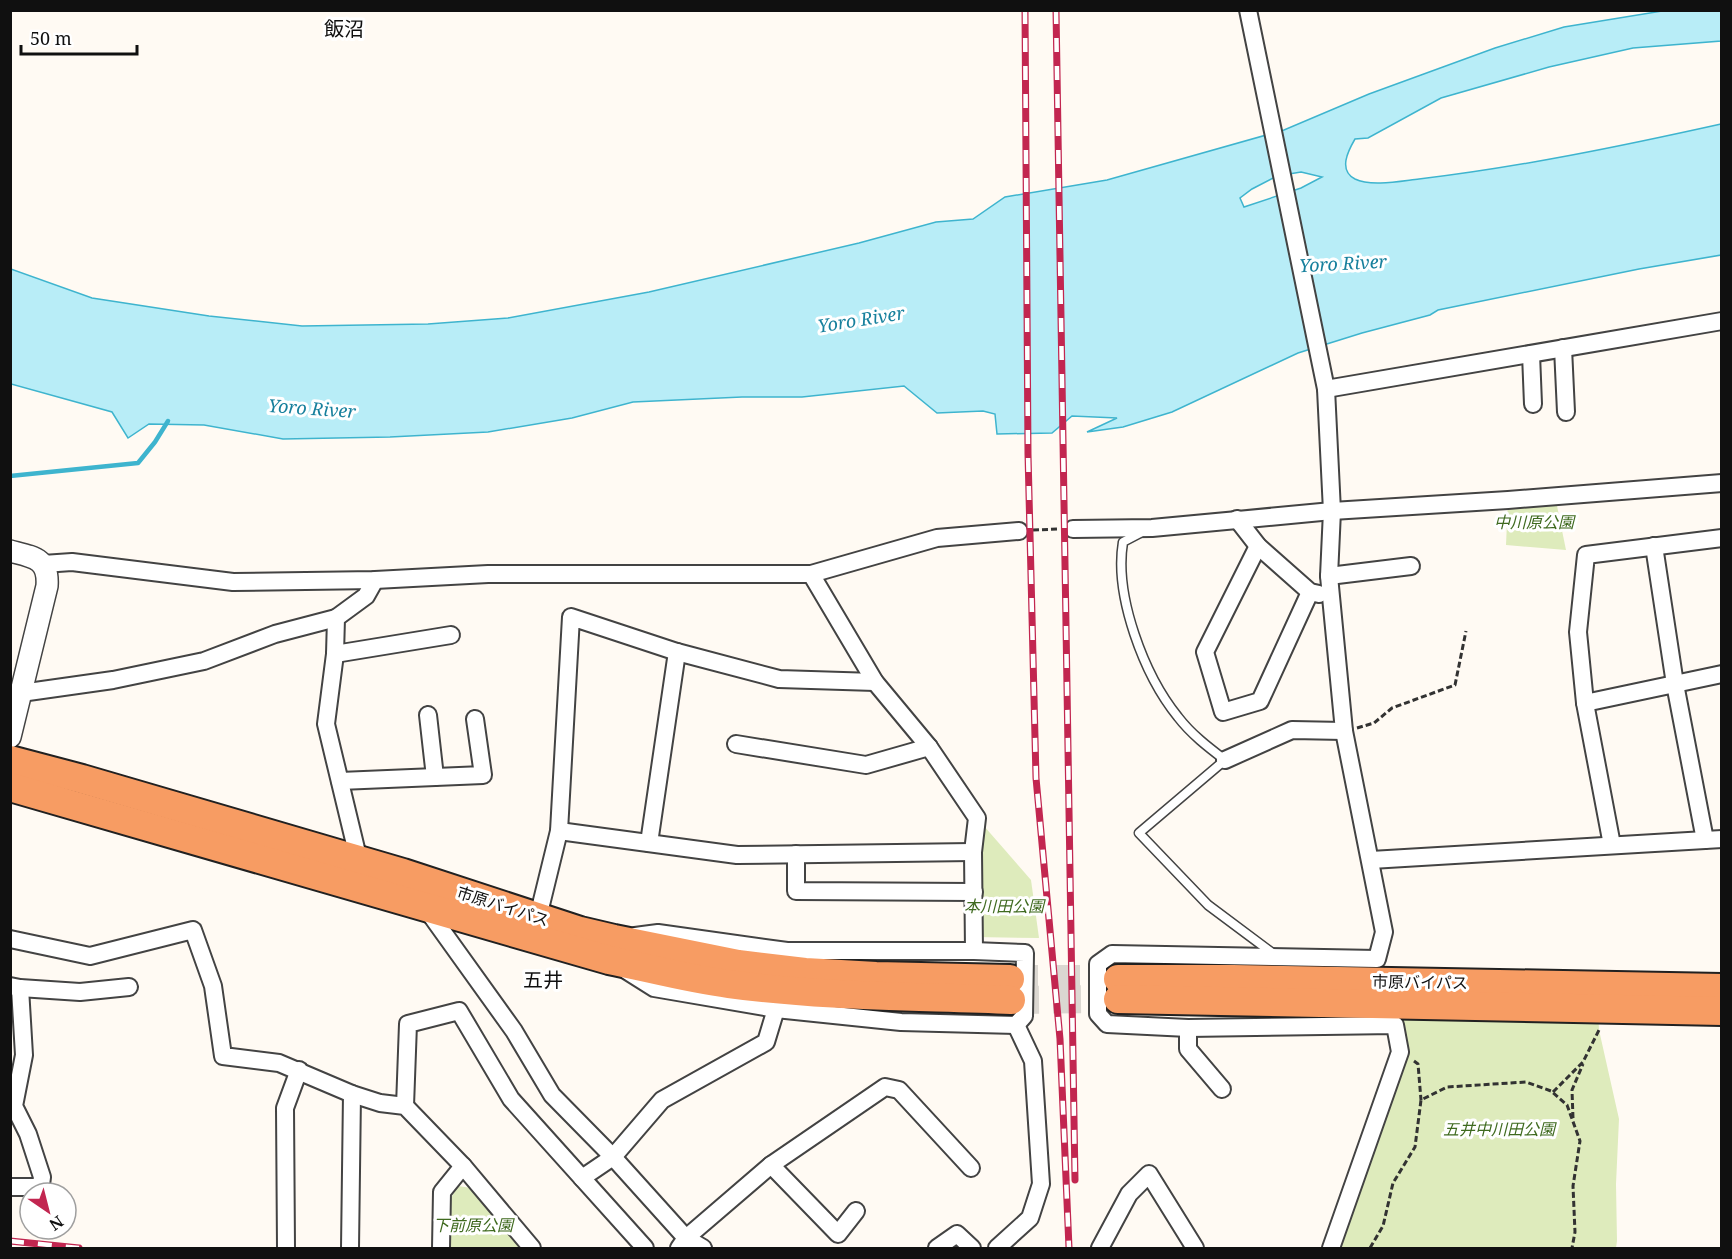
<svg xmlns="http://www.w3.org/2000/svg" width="1732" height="1259" viewBox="0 0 1732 1259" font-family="'Noto Serif','Noto Sans JP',serif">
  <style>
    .green { fill: #deebbc }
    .water { fill: #b8edf7; stroke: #3eb4ce; stroke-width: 1.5; fill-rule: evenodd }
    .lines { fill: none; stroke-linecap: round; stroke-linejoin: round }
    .stream { stroke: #3eb4ce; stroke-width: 4.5 }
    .trunk-tunnel { stroke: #dbd7d1; stroke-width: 28; stroke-dasharray: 28 14; stroke-linecap: butt }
    .service-casing { stroke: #434343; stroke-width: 11 }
    .minor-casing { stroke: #434343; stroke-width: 20 }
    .tertiary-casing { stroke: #434343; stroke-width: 24 }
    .trunk-casing { stroke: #212121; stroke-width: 32 }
    .path { stroke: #323232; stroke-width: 3; stroke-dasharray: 6 3; stroke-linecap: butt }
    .service { stroke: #fff; stroke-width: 8 }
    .minor { stroke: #fff; stroke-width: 16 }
    .tertiary { stroke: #fff; stroke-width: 21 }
    .trunk { stroke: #f79c63; stroke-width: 28 }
    .rail-casing { stroke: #c22650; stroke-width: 7 }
    .rail { stroke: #fff; stroke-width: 4.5; stroke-dasharray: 14; stroke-linecap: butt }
    .labels { text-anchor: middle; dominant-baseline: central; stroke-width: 6; stroke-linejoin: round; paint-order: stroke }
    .park-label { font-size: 16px; font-style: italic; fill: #3f6a1f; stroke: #fff }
    .street-label { font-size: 16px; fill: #101010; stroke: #fff }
    .water-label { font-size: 18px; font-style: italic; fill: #17809d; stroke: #fff }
    .quarter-label { font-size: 20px; fill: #101010; stroke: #fff }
  </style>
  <rect width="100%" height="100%" fill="#fffaf3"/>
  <g class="green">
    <polygon points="1555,496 1566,550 1506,545 1508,500"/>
    <polygon points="977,818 1031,880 1039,938 974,937"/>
    <polygon points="1399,1004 1598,1009 1599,1030 1619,1119 1616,1184 1617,1241 1616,1248 1331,1248 1400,1052"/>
    <polygon points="458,1186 471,1188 528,1248 447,1248 451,1198"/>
  </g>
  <path class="water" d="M1662,11H1721V41L1633,48L1549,67L1441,98L1368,138L1355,139C1348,151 1338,170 1355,179C1371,187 1401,181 1419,179C1520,167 1622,146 1721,124V255L1639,269L1438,310L1430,315L1362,333L1298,353L1172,412L1123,427L1087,432L1117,418L1072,416L1052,433L997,434L995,414L983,411L937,413L904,386L802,397H742L633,402L572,418L488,432L390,437L283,439L204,425L149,424L128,438L112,412L11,384V269L92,298L209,316L302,326L428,324L508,318L649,292L859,243L936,222L973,219L1005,197L1107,180L1284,130L1369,94L1495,48L1564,27ZM1301,172L1322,177L1301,188L1244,207L1240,198L1252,189L1277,176Z"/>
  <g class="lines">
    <polyline class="stream" points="10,476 138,463 155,442 168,421"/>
    <g class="trunk-tunnel">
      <polyline points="1010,979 1118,979"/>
      <polyline points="1011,1000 1118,999"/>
    </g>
    <g class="service-casing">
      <path id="service" d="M1144,531L1123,542C1114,596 1144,675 1178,717C1191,734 1208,747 1225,760L1139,833L1208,905L1275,955"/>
    </g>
    <g class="minor-casing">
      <g id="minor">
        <polyline points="1248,10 1326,389 1332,511 1329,576 1344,731 1384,932 1377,959 1112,954 1098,964 1098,1014 1107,1024 1188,1028 1395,1025 1400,1052 1331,1248"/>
        <polyline points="1563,348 1566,412"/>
        <polyline points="1531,354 1533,404"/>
        <polyline points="1326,389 1722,321"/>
        <polyline points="1237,519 1258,546 1310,592 1319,594"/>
        <polyline points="1073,529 1152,528 1332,511 1508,500 1722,483"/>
        <polyline points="1258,546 1205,652 1223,712 1260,701 1310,592"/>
        <polyline points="1654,546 1675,684 1705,840"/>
        <polyline points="43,564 72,562 233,582 375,580 488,574 811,574 937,538 1019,531"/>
        <polyline points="811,574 875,682 929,747 977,818 973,852 974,951"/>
        <polyline points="1329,576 1411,566"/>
        <polyline points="335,654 451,635"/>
        <polyline points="21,693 113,680 204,661 275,634 336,618"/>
        <polyline points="1585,703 1722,674"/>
        <polyline points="428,715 435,777"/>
        <polyline points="736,744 866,765 929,747"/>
        <polyline points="1225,760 1292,730 1344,731"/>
        <polyline points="340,781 483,775 475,719"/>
        <polyline points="559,831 737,855 973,852"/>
        <polyline points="649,843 677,652"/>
        <polyline points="1612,845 1585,703 1578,632 1586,555 1722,538"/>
        <polyline points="796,854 796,891 974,892"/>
        <polyline points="1371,860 1722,839"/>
        <polyline points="359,861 326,724 335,654 336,618 366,596 375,580"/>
        <polyline points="425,907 514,1031 552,1095 613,1157 686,1238 703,1248"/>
        <polyline points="538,917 559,831 571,617 677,652 779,679 875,682"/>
        <polyline points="10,939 90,956 193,930 213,986 223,1056 279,1063 352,1094 380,1103 405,1106 463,1166 532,1248"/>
        <polyline points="627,971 654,988 776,1009 901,1022 1016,1025 1024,1016 1025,953 974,951 787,951 658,933 635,936"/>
        <polyline points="10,986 20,988 80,992 129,987"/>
        <polyline points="20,988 24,1055 14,1106 28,1134 42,1177 40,1193"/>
        <polyline points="1188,1028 1188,1049 1222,1089"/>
        <polyline points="405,1106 408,1024 459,1011 511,1099 645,1248"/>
        <polyline points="771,1165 838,1234 856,1211"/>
        <polyline points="582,1178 613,1157 662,1100 766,1042 776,1009"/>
        <polyline points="10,1187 41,1187"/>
        <polyline points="286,1248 285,1108 299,1070"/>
        <polyline points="350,1248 352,1094"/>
        <polyline points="441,1248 442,1192 463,1166"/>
        <polyline points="679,1248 686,1238 771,1165 885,1087 899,1090 971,1168"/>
        <polyline points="937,1248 957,1234 972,1248"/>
        <polyline points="997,1248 1030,1218 1041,1184 1033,1061 1016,1025"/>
        <polyline points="1100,1248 1129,1194 1149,1174 1195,1248"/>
      </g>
    </g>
    <g class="tertiary-casing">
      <path id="tertiary" d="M10,551C33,557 49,558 47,586L10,737"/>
    </g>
    <g class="trunk-casing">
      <g id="trunk">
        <polyline points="10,760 82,779 403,873 580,931 614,939 738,964 805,972 876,976 1010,979"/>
        <path d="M10,787L609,960C649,968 689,979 729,984C823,997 917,996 1011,1000"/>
        <polyline points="1118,979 1233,979 1722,988"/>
        <polyline points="1118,999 1722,1011"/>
      </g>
    </g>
    <g class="path">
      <polyline points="1033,530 1059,529"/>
      <polyline points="1357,728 1374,723 1392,708 1455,685 1466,631"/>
      <polyline points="1414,1061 1418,1064 1421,1100"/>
      <polyline points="1553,1092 1583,1062 1599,1030"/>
      <polyline points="1573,1118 1572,1090 1583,1064"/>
      <polyline points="1370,1248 1383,1226 1393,1183 1415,1147 1421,1100 1447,1087 1526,1082 1551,1091 1567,1105 1580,1141 1573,1186 1575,1232 1572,1248"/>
    </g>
    <use href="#service" class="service"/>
    <use href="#minor" class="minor"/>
    <use href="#tertiary" class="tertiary"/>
    <use href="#trunk" class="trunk"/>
    <g class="rail-casing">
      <g id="rail">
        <polyline points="1025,10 1028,454 1036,778 1060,1039 1069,1248"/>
        <polyline points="1056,10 1075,1180"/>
        <polyline points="10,1241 79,1248"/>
      </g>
    </g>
    <use href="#rail" class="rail"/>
  </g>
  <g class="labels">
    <g class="park-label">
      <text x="1534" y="522">中川原公園</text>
      <text x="1004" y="906">本川田公園</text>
      <text x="1499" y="1129">五井中川田公園</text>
      <text x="473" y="1225">下前原公園</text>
    </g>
    <g class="street-label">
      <text transform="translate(503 906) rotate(18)">市原バイパス</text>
      <text transform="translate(1420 982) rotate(1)">市原バイパス</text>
    </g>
    <g class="water-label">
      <text transform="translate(1343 263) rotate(-3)">Yoro River</text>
      <text transform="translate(861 319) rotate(-9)">Yoro River</text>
      <text transform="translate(312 408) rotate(4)">Yoro River</text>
    </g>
    <g class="quarter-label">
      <text x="344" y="28">飯沼</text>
      <text x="543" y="979">五井</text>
    </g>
  </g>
  <rect width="1732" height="1259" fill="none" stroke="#101010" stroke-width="24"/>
  <g transform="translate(48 1211) rotate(145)"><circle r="28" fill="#ffffff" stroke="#9f9f9f" stroke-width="1.5"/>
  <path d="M0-4.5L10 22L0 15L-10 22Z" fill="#c22650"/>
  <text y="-9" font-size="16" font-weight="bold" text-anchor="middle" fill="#101010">N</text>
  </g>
  <path d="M21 45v9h116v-9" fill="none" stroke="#101010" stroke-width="3"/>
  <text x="30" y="45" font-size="18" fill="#101010" stroke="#ffffff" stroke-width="4.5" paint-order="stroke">50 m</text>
</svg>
